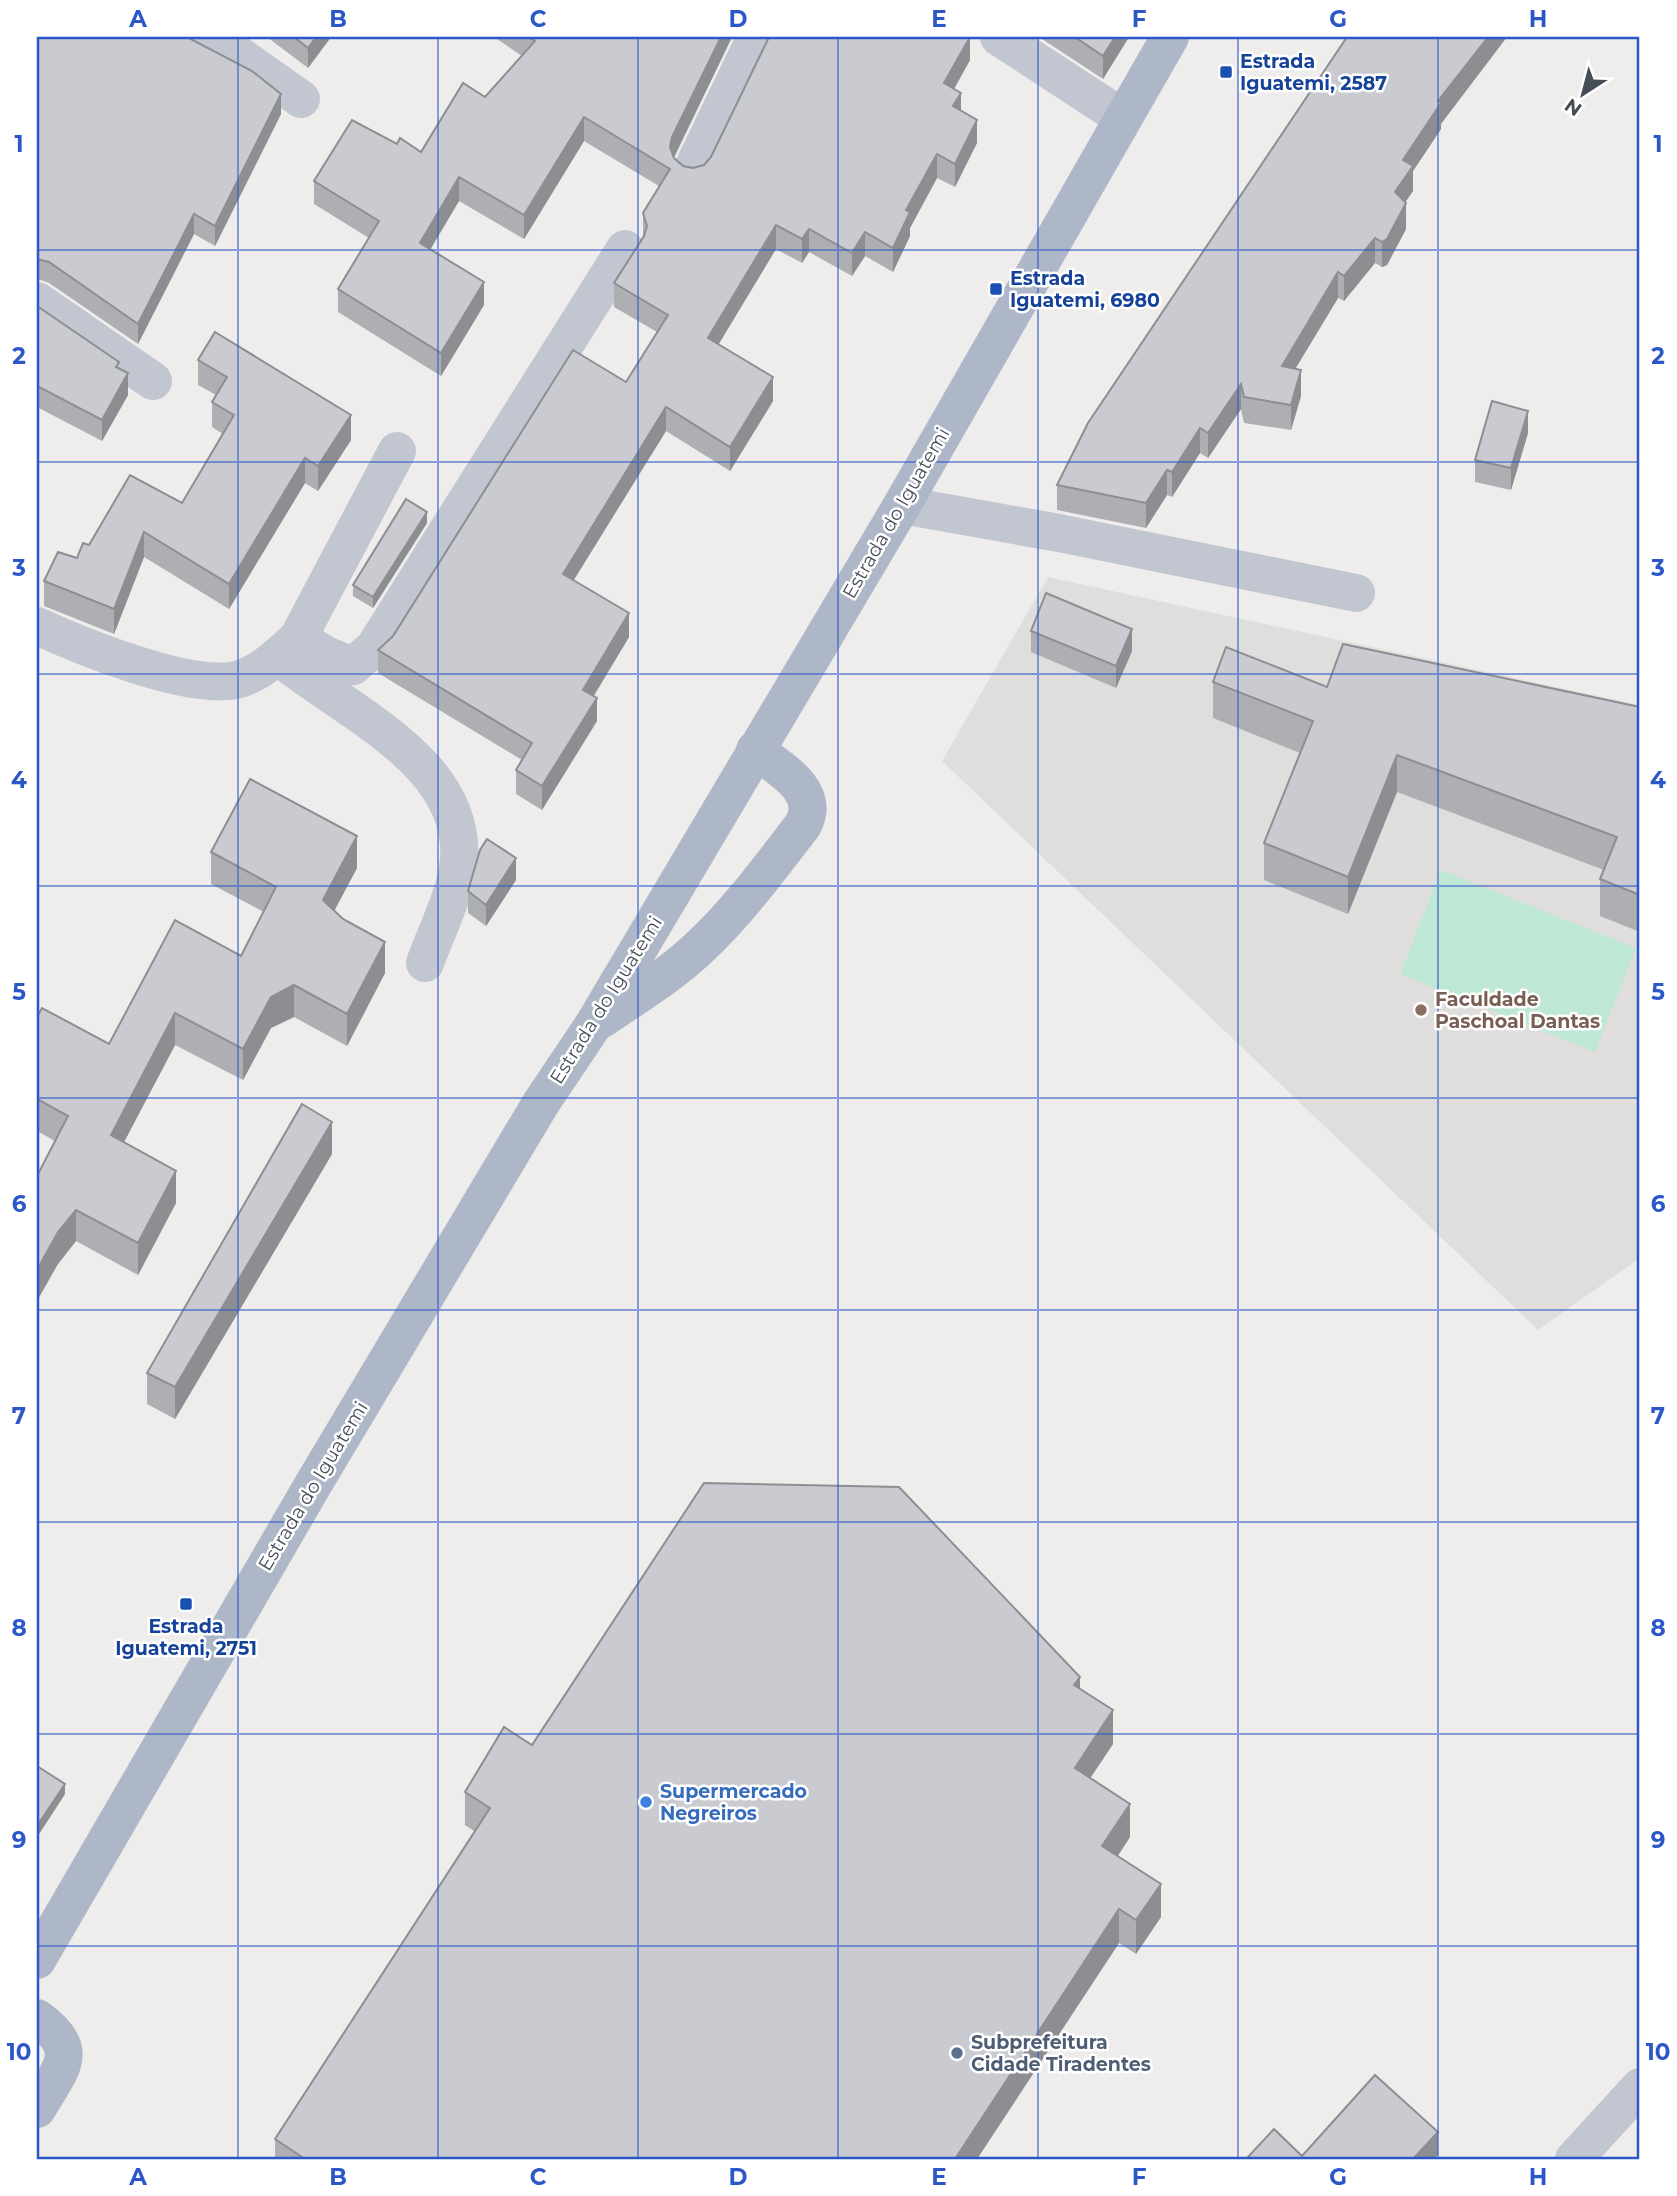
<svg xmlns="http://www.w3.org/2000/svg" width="1677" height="2196" viewBox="0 0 1677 2196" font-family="Montserrat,sans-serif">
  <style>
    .education { fill: #e0dedd }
    .green { fill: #bee8d5 }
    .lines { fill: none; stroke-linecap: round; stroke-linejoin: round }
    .minor { stroke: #c1c6d0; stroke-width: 38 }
    .major { stroke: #aeb7c8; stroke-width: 38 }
    .wall { fill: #aeafb3 }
    .shaded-wall { fill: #8d8e92 }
    .building { fill: #cacbd0; stroke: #8d8e92; stroke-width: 2 }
    .grid { fill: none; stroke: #2c57c8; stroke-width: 2; stroke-opacity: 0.55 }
    .transit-dot { fill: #1a4fb4; stroke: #fff; stroke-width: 2.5 }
    .education-dot { fill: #8d6e63; stroke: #fff; stroke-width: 2.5 }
    .shop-dot { fill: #3f7fe0; stroke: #fff; stroke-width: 2.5 }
    .service-dot { fill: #5c6f8a; stroke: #fff; stroke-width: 2.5 }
    .labels { text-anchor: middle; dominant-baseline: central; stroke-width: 5; stroke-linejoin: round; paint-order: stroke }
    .transit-label { font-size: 19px; font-weight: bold; fill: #164399; stroke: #fff; text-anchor: start }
    .street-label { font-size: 19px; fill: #474d57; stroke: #fff }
    .education-label { font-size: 19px; font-weight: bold; fill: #785e54; stroke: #fff; text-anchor: start }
    .shop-label { font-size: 19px; font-weight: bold; fill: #366cbe; stroke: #fff; text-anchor: start }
    .service-label { font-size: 19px; font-weight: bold; fill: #4e5e75; stroke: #fff; text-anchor: start }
    .neatline { fill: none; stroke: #2c57c8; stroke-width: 2.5 }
    .grid-label { font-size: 23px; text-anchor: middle; font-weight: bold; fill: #2c57c8 }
  </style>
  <rect width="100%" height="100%" fill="#efedec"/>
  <polygon class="education" points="1048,577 1640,705 1640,1258 1538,1330 942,761"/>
  <polygon class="green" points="1441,870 1636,948 1595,1052 1400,974"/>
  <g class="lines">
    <g class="minor">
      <polyline points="213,37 301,99"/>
      <polyline points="999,37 1123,118"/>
      <polyline points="692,170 756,37"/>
      <polyline points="37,301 153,381"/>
      <polyline points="902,505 1059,533 1356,593"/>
      <path d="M37,626C83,647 188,690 236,680C260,674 281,654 298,638L397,451"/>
      <polyline points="298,638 326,655 353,666 374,648 625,249"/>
      <path d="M278,656C343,711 474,764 458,868C454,897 435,935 425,963"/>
      <polyline points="1574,2159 1640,2087"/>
    </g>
    <g class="major">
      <path d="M602,1019C636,996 672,974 702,945C740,909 771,866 803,825C821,790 780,769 755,750"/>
      <polyline points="37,1960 314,1483 541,1103 594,1024 902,505 1170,37"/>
      <path d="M37,2018C84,2051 59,2070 37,2109"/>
    </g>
  </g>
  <g class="wall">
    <polygon points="37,37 281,114 215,246 194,234 138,344 49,283 38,279"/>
    <polygon points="267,37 331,37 308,68"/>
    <polygon points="494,37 732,37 674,158 683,166 693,168 704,165 970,60 954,89 961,111 977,143 955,187 937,178 910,228 910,236 893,272 865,256 852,276 809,252 802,263 776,249 718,344 773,401 730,471 666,431 574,580 629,637 594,696 597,721 542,810 516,794 516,770 522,760 378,673 378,650 393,636 626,382 657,332 614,307 614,283 643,238 643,213 659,186 584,141 524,239 459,201 430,249 484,305 441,376 338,312 338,289 369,238 314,204 314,181 397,144 421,152 485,97 522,56"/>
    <polygon points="1039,37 1129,37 1103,79"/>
    <polygon points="1441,124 1441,129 1413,171 1413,191 1405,202 1406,229 1387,265 1382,267 1375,263 1344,301 1338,298 1295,369 1301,396 1291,430 1244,423 1241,409 1208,458 1200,453 1172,497 1167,495 1146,528 1057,510 1057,485"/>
    <polygon points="37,306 119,368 128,395 102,441 37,407"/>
    <polygon points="198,360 351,440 318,491 305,483 229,609 144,557 114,634 44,606 44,581 77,558 89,545 182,503 223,434 212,427 212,402 216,395 198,385"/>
    <polygon points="1528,433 1511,490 1475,482 1475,460"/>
    <polygon points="427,523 373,608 353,596 353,585"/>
    <polygon points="1031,631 1132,651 1116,688 1031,652"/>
    <polygon points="1213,682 1327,687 1640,707 1640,932 1600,916 1600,879 1604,870 1397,792 1348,914 1264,880 1264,843 1300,753 1213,718"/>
    <polygon points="211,852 357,868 334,911 385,973 347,1046 294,1017 271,1028 243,1080 175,1045 124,1142 176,1203 138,1275 76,1241 58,1264 55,1141 37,1131 37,1017 109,1044 241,956 264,912 211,884"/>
    <polygon points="516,880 486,926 468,913 468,891"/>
    <polygon points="332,1154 175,1419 147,1404 147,1373"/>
    <polygon points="1080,1689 1113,1744 1090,1778 1130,1837 1118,1856 1161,1917 1136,1954 1119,1943 977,2159 275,2159 275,2139 474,1831 465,1825 465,1792 532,1745"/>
    <polygon points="37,1766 65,1794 39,1834 37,1833"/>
  </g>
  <g class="shaded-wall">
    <polygon points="316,37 331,37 308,68 308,48"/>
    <polygon points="721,37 732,37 672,161 670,147 672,137"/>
    <polygon points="970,37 970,60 944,107 944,83"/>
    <polygon points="1115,37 1129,37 1103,79 1103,56"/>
    <polygon points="1488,37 1507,37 1441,124 1441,129 1413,171 1413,191 1395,217 1395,192 1403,160 1438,101"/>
    <polygon points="961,93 961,116 953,106"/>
    <polygon points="281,94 281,114 215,246 215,226"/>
    <polygon points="584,117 584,141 524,239 524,215"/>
    <polygon points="977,120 977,143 955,187 955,164"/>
    <polygon points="937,154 937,178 910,228 910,236 893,272 893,248 906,210"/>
    <polygon points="459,177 459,201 420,267 420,243"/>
    <polygon points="1406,203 1406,229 1387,265 1382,267 1382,242"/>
    <polygon points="194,214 194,234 138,344 138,324"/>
    <polygon points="776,225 776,249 708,362 708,338"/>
    <polygon points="809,229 809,252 802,263 802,239"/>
    <polygon points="865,232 865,256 852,276 852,253"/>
    <polygon points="1375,238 1375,263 1344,301 1344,276"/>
    <polygon points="37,259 38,259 38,279 37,280"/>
    <polygon points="1338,272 1338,298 1282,391 1282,366"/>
    <polygon points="484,282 484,305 441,376 441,353"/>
    <polygon points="1301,370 1301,396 1291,430 1291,405"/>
    <polygon points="128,373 128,395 102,441 102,420"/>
    <polygon points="773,377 773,401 730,471 730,447"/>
    <polygon points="1241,384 1241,409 1208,458 1208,433"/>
    <polygon points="666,407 666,431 563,597 563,574"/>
    <polygon points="1528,411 1528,433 1511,490 1511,468"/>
    <polygon points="351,415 351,440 318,491 318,466"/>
    <polygon points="1200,428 1200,453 1172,497 1172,472"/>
    <polygon points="305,458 305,483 229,609 229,584"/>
    <polygon points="1167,470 1167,495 1146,528 1146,503"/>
    <polygon points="427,512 427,523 373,608 373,597"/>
    <polygon points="144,532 144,557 114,634 114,609"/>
    <polygon points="629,613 629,637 583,713 583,690"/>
    <polygon points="1132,629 1132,651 1116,688 1116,666"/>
    <polygon points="597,698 597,721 542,810 542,786"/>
    <polygon points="1397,755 1397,792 1348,914 1348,877"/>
    <polygon points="357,836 357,868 323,932 323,900"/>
    <polygon points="516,858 516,880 486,926 486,905"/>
    <polygon points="385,942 385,973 347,1046 347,1014"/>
    <polygon points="294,985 294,1017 271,1028 243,1080 243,1049 271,997"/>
    <polygon points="175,1013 175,1045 111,1167 111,1135"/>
    <polygon points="332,1122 332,1154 175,1419 175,1387"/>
    <polygon points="176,1171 176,1203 138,1275 138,1243"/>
    <polygon points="76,1210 76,1241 58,1264 37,1301 37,1270 58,1232"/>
    <polygon points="1080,1677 1080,1710 1074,1685"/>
    <polygon points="1113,1710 1113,1744 1075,1801 1075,1768"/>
    <polygon points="65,1784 65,1794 39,1834 39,1823"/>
    <polygon points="1130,1804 1130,1837 1102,1879 1102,1846"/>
    <polygon points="1161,1884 1161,1917 1136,1954 1136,1920"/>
    <polygon points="1119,1909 1119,1943 977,2159 955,2159"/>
    <polygon points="1438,2132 1438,2155 1434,2159 1413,2159"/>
  </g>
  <g class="building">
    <polygon points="37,37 187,37 252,71 281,94 215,226 194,214 138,324 49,262 37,259"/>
    <polygon points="294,37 316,37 308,48"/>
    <polygon points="529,37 721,37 672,137 670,147 674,158 683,166 693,168 704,165 711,157 769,37 970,37 944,83 961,93 953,106 977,120 955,164 937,154 906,210 910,212 893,248 865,232 852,253 809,229 802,239 776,225 708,338 773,377 730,447 666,407 563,574 629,613 583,690 597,698 542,786 516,770 532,743 378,650 393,636 573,350 626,382 668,315 614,283 644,236 647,226 643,213 670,169 584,117 524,215 459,177 420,243 484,282 441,353 338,289 379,221 314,181 352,120 397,144 400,138 421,152 463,83 485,97 535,41"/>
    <polygon points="1075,37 1115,37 1103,56"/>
    <polygon points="1347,37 1488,37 1438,101 1441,103 1403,160 1413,166 1395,192 1406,203 1387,239 1382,242 1375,238 1344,276 1338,272 1282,366 1301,370 1291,405 1244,397 1241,384 1208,433 1200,428 1172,472 1167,470 1146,503 1057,485 1088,423"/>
    <polygon points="37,306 119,362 116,367 128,373 102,420 37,386"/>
    <polygon points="215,332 351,415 318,466 305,458 229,584 144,532 114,609 44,581 58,552 77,558 83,543 89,545 130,475 182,503 234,415 212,402 227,377 198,360"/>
    <polygon points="1492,401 1528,411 1511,468 1475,460"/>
    <polygon points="406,499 427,512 373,597 353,585"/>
    <polygon points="1046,593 1132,629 1116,666 1031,631"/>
    <polygon points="1343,644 1640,707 1640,895 1600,879 1617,837 1397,755 1348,877 1264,843 1313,721 1213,682 1226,647 1327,687"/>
    <polygon points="250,779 357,836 323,900 343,919 385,942 347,1014 294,985 271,997 243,1049 175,1013 111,1135 176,1171 138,1243 76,1210 58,1232 37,1270 37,1176 68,1116 37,1099 37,1017 42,1008 109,1044 175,920 241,956 276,887 211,852"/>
    <polygon points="487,839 516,858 486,905 468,891 480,850"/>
    <polygon points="302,1104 332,1122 175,1387 147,1373"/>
    <polygon points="704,1483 899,1487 1080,1677 1074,1685 1113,1710 1075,1768 1130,1804 1102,1846 1161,1884 1136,1920 1119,1909 955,2159 305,2159 275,2139 490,1808 465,1792 504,1727 532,1745"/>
    <polygon points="37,1766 65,1784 39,1823 37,1822"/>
    <polygon points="1375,2075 1438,2132 1413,2159 1250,2159 1248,2157 1274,2129 1302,2156"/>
  </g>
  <path class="grid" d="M238,37V2159M438,37V2159M638,37V2159M838,37V2159M1038,37V2159M1238,37V2159M1438,37V2159M37,250H1640M37,462H1640M37,674H1640M37,886H1640M37,1098H1640M37,1310H1640M37,1522H1640M37,1734H1640M37,1946H1640"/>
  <g class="transit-dot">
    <rect x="1219" y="65" width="14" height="14" rx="3.5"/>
    <rect x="989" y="282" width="14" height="14" rx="3.5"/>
    <rect x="179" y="1597" width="14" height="14" rx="3.5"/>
  </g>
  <circle class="education-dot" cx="1421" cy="1010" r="7"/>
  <circle class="shop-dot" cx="646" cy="1802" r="7"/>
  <circle class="service-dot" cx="957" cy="2053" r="7"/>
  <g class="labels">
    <g class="transit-label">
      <text x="1240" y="61">Estrada<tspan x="1240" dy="22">Iguatemi, 2587</tspan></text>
      <text x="1010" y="278">Estrada<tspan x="1010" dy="22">Iguatemi, 6980</tspan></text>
      <text x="186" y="1626" text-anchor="middle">Estrada<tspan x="186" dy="22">Iguatemi, 2751</tspan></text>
    </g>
    <g class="street-label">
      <text transform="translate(896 513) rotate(-60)">Estrada do Iguatemi</text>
      <text transform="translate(606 1000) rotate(-58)">Estrada do Iguatemi</text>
      <text transform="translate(313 1486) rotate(-59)">Estrada do Iguatemi</text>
    </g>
    <g class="education-label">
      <text x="1435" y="999">Faculdade<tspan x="1435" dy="22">Paschoal Dantas</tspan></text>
    </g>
    <g class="shop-label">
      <text x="660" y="1791">Supermercado<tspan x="660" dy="22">Negreiros</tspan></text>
    </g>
    <g class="service-label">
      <text x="971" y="2042">Subprefeitura<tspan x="971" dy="22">Cidade Tiradentes</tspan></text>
    </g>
  </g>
  <rect width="1677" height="2196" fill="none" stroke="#ffffff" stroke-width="77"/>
  <g transform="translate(1583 94) rotate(216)" stroke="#ffffff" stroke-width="5" paint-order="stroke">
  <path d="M0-5L12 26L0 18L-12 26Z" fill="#474d57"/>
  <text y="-10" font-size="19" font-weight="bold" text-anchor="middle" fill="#474d57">N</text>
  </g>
  <rect x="38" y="38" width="1600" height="2120" class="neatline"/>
  <g class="grid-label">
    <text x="138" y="27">A</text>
    <text x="338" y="27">B</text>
    <text x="538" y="27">C</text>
    <text x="738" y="27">D</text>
    <text x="939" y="27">E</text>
    <text x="1139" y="27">F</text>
    <text x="1338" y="27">G</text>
    <text x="1538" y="27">H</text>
    <text x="19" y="152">1</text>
    <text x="1658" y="152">1</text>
    <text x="19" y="364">2</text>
    <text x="1658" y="364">2</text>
    <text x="19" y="576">3</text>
    <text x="1658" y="576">3</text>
    <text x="19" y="788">4</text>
    <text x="1658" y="788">4</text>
    <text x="19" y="1000">5</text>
    <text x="1658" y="1000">5</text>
    <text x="19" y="1212">6</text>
    <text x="1658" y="1212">6</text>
    <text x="19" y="1424">7</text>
    <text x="1658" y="1424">7</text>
    <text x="19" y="1636">8</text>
    <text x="1658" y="1636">8</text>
    <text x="19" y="1848">9</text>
    <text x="1658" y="1848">9</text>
    <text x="19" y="2060">10</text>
    <text x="1658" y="2060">10</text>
    <text x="138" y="2185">A</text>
    <text x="338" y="2185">B</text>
    <text x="538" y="2185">C</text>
    <text x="738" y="2185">D</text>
    <text x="939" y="2185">E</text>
    <text x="1139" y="2185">F</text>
    <text x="1338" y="2185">G</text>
    <text x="1538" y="2185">H</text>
  </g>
</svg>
